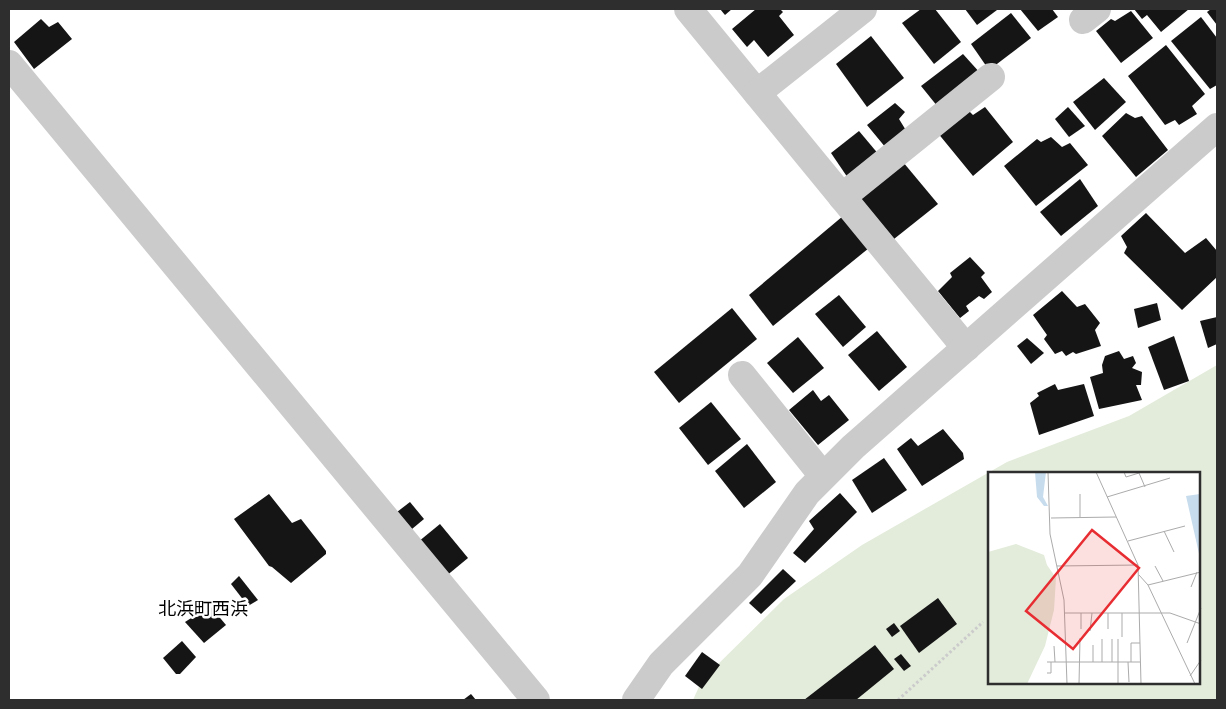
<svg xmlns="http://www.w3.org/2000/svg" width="1226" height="709" viewBox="0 0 1226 709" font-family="'Noto Sans','Noto Sans JP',sans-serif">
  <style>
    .green { fill: #e3ecdb; fill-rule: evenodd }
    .building { fill: #151515 }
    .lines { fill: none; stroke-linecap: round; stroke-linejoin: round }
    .path { stroke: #cbcbcb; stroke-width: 3; stroke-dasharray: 2.5 2.5; stroke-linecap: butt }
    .minor { stroke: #cbcbcb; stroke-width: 28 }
    .labels { text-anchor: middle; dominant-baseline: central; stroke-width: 5; stroke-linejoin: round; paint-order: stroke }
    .neighbourhood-label { font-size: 18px; fill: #000; stroke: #fff }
    .inset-road { fill: none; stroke: #ababab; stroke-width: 1 }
    .view { fill: #e82d32; fill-opacity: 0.15; stroke: #e82d32; stroke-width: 2.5 }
    .inset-edge { fill: none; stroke: #2e2e2e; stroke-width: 2.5 }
  </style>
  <rect width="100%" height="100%" fill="#fff"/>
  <path class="green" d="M1217,365V700H693L702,680L784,599L862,545L1007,462L1129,416ZM990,473H1200V683H990Z"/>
  <g class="building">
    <polygon points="720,9 732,9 725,15"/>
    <polygon points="756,9 780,9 783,12 779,16 794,35 768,57 754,40 747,47 732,29"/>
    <polygon points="921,9 935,9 961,42 934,64 902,23"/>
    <polygon points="965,9 997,9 997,10 977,25"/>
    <polygon points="1020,9 1052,9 1058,17 1038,31"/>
    <polygon points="1134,9 1189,9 1161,32 1147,15 1142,19"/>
    <polygon points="1211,9 1217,9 1217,25 1207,12"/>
    <polygon points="1131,11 1153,38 1121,63 1096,31 1111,19 1115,21"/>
    <polygon points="1011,13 1031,38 989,70 971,44"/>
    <polygon points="1201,17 1217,38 1217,85 1210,89 1171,41"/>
    <polygon points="41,19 49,27 58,22 72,39 34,69 14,42"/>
    <polygon points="871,36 904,78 867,107 836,64"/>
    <polygon points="1166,45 1205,94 1192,106 1197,114 1179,125 1175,120 1165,125 1128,76"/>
    <polygon points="963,54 981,74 938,107 921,86"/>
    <polygon points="1104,78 1126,102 1095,130 1073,102"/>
    <polygon points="895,103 905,112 899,119 907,132 886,148 867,125"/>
    <polygon points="985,107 1013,142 973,176 937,132 966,108 973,115"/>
    <polygon points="1068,107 1085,126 1069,137 1055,119"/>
    <polygon points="1126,113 1135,118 1142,116 1168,150 1136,177 1102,136"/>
    <polygon points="859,131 880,156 850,181 831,153"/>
    <polygon points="1051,137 1062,147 1070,143 1088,165 1036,206 1004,166 1037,139 1041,142"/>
    <polygon points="903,162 938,204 894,239 860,198"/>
    <polygon points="1080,179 1098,206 1061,236 1040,212"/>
    <polygon points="1146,213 1185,253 1206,238 1217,251 1217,277 1182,310 1124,253 1127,247 1121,236"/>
    <polygon points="843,216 869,248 773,326 749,295"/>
    <polygon points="970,257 985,273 981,277 992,292 984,299 979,296 966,306 969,311 960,318 938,291 952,277 950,273"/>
    <polygon points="1062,291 1077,307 1085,304 1100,323 1095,330 1101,346 1076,354 1073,352 1066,356 1062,351 1055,354 1044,339 1047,335 1033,315"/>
    <polygon points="839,295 866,327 843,347 815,314"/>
    <polygon points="1157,303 1161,320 1138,328 1134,309"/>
    <polygon points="732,308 757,339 679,403 654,372"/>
    <polygon points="1217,317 1217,344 1208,348 1200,321"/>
    <polygon points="877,331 907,367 879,391 848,355"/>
    <polygon points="1174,336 1189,381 1164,390 1148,347"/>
    <polygon points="798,337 824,368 793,393 767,363"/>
    <polygon points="1027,338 1044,353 1031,364 1017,346"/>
    <polygon points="1119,351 1124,359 1133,356 1136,363 1132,368 1142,372 1141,385 1136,385 1142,400 1099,409 1090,377 1103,373 1102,365 1105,356"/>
    <polygon points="1055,384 1058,390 1084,384 1094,416 1039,435 1030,403 1039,396 1037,393"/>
    <polygon points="813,390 821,401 829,395 849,420 818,445 789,410"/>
    <polygon points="711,402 741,439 708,465 679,428"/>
    <polygon points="943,429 963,453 964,459 922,486 897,449 911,438 918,446"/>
    <polygon points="747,444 776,482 744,508 715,471"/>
    <polygon points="884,458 907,490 872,513 852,480"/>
    <polygon points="840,493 857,512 805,563 793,553 814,529 809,521"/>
    <polygon points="269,494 292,523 301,519 326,551 326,554 291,583 272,567 269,566 234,519"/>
    <polygon points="410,502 424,519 412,529 397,512"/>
    <polygon points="440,524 468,558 445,577 418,542"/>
    <polygon points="783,569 796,581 761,614 749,603"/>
    <polygon points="239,576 258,600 248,606 231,584"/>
    <polygon points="938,598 957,624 919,653 900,626"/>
    <polygon points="210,606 226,625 204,643 185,622"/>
    <polygon points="894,623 900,631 892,637 886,629"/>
    <polygon points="182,641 196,657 180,674 176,674 163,658"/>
    <polygon points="875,645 894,669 856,700 804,700"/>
    <polygon points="702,652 720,665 702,689 685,676"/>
    <polygon points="901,654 911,666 904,671 894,659"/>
    <polygon points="471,694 476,700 463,700"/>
  </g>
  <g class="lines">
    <polyline class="path" points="898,700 983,622"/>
    <g class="minor">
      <polyline points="688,9 966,348"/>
      <polyline points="1083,20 1097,9"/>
      <polyline points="9,64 536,700"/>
      <polyline points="757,93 863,9"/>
      <polyline points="842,197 991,77"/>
      <polyline points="742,375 823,476"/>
      <polyline points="636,700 661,664 750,575 807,493 853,447 1217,127"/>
    </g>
  </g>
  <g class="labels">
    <g class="neighbourhood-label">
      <text x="203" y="608">北浜町西浜</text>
    </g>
  </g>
  <g transform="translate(988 472)">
    <rect width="212" height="212" fill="#fff"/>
    <path d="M28,72L56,83L59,93L68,106L66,138L57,174L39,212H0V80Z" fill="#e3ecdb"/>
    <path d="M47,0H58L55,25L60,34H56L49,25ZM212,22H213L212,86L198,24Z" fill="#c7dcec"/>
    <path class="inset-road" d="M60,0L62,62L76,128L79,212M108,0L150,93L153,212M136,0L138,5L151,1L157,15M92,22V45M119,25L182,6M63,46L128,45M176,59L186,80M140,69L197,54M69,94L150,93M167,94L175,109M151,103L160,113L207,212M160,113L213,100M203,115L209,100M76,141H182L213,152M120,141V157M93,157V141M102,159L104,141M134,165V141M124,167V190M199,171L213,136M66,174L67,190M59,190H152M105,190V173M114,190V167M140,190L141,210M143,190V171H152M59,201H63V190M202,204L213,188M91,212L92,166M130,212V167"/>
    <path class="view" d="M104,58L151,96L85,177L38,139Z"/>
    <rect width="212" height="212" class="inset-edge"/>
  </g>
  <rect width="1226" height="709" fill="none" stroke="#2e2e2e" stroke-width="20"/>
</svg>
